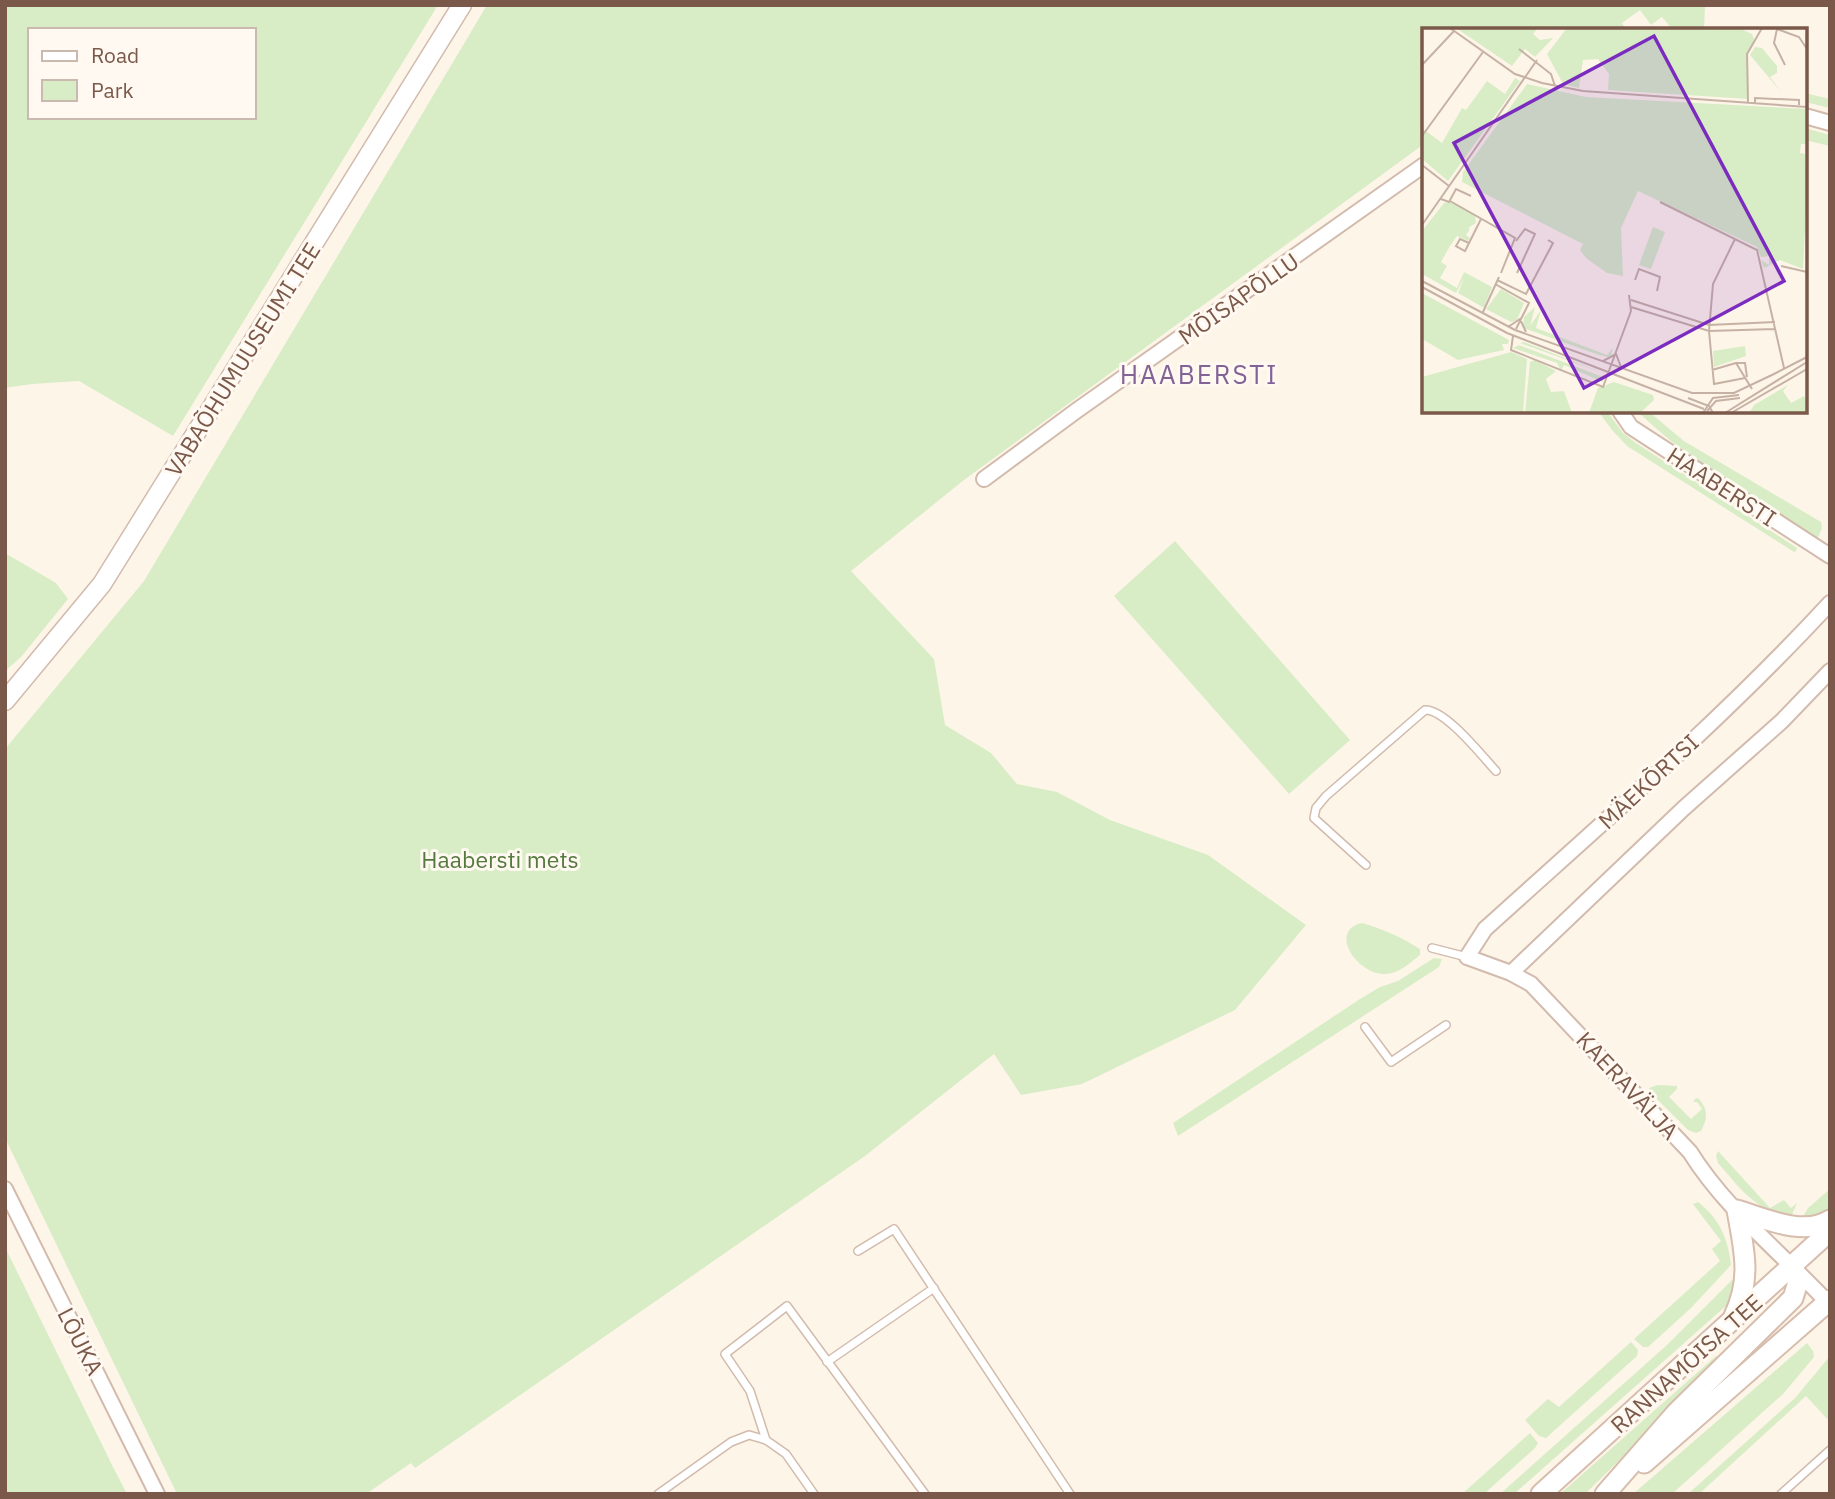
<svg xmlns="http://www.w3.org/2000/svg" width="1835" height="1499" viewBox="0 0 1835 1499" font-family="'IBM Plex Sans',sans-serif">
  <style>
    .green { fill: #d8edc6; fill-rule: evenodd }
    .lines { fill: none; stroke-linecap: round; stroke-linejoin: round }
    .service-casing { stroke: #d2bbad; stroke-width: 10 }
    .minor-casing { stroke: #d2bbad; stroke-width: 18 }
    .tertiary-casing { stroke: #d2bbad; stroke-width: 21 }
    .secondary-casing { stroke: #d7bdad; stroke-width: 23 }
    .service { stroke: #fff; stroke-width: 7 }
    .minor { stroke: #fff; stroke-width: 14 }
    .tertiary { stroke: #fff; stroke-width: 18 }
    .secondary { stroke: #fff; stroke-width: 19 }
    .labels { text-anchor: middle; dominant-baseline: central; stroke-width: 6; stroke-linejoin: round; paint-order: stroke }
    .street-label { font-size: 23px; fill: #7b594a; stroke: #fff9f1 }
    .park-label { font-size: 23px; fill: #547a3f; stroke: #fff9f1 }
    .quarter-label { font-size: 26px; letter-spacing: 2px; fill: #826396; stroke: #fff9f1 }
    .inset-road { fill: none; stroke: #c6b2a4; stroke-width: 2 }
    .view { fill: #7b2cbf; fill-opacity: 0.15; stroke: #7b2cbf; stroke-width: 3.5 }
    .inset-edge { fill: none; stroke: #7b594a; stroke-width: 3.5 }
  </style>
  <rect width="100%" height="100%" fill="#fef5e9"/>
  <g class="green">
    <path d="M5,5H438L173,436L79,381L32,384L5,388ZM30,30H254V117H30Z"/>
    <polygon points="487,5 1705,5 1704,30 1673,30 1662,17 1651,25 1640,10 1622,23 1626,30 1424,30 1424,144 964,480 851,571 934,659 945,725 991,753 1017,784 1057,792 1110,820 1208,855 1306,925 1235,1010 1082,1084 1021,1095 994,1054 865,1156 415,1468 411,1463 366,1494 177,1494 5,1138 5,749 144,581"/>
    <polygon points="1805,93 1830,99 1830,108 1805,102"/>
    <polygon points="1805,128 1830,135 1830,146 1805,140"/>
    <polygon points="1598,411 1607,411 1623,433 1636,443 1797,548 1796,551 1794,552 1627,446 1612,430"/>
    <path d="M1637,411H1648L1684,441L1821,522L1822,528L1818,538C1756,499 1690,463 1637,411Z"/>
    <polygon points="1175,541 1350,740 1289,794 1114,596"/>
    <polygon points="5,553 56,583 68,599 21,657 5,671"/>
    <path d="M1362,923C1383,929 1401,937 1420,949V955C1411,962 1403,970 1392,973C1362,982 1325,931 1362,923Z"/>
    <polygon points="1434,958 1442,959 1439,967 1178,1136 1173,1123 1360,999 1380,987 1398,981"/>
    <path d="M1657,1085L1677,1086V1089L1669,1097L1691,1119L1702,1109L1697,1102H1693L1696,1098L1699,1099C1708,1109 1708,1119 1701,1131L1696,1133L1688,1130L1649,1091V1088Z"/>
    <path d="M1718,1151L1770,1208L1784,1200L1791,1208L1797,1203L1790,1219C1751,1205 1744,1193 1718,1163L1716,1156Z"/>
    <polygon points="1830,1189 1830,1211 1824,1215 1801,1220 1808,1208"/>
    <path d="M1698,1202C1720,1219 1728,1239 1731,1265L1691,1308L1648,1347H1643L1634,1339L1720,1261L1712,1249L1721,1241L1693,1204Z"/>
    <polygon points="5,1247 113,1467 127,1494 5,1494"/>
    <polygon points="1738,1274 1733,1297 1727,1305 1514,1494 1500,1494 1668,1344"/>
    <polygon points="1631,1342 1638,1350 1637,1356 1546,1438 1539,1436 1525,1420 1548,1399 1559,1407"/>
    <polygon points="1807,1343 1813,1351 1814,1357 1784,1393 1672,1494 1633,1494"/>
    <polygon points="1716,1356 1721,1360 1585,1494 1560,1494"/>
    <polygon points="1830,1356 1830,1422 1806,1396 1699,1494 1688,1494 1795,1398"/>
    <polygon points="1530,1433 1538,1443 1535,1448 1484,1494 1462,1494"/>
  </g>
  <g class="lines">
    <g class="service-casing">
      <g id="service">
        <path d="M1366,865L1314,818L1316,808L1326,796L1425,710C1445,709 1482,756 1496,771"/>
        <polyline points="1432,948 1467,957"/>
        <polyline points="1365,1027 1391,1062 1446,1025"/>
        <polyline points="858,1251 894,1229 1070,1494"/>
        <polyline points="827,1362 934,1288"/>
        <polyline points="766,1440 750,1391 725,1354 787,1306 925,1494"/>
        <polyline points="658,1494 731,1442 749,1435 766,1440 786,1454 814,1494"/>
        <polyline points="1781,1494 1830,1450"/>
      </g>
    </g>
    <g class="minor-casing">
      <g id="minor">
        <polyline points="1805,116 1830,123"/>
        <polyline points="1620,411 1631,427 1830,556"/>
        <polyline points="984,479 1076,411 1424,165"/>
        <path d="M1830,603C1723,719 1602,823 1485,929L1467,957L1511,973L1531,984L1690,1152C1726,1210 1783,1254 1830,1305"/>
        <polyline points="1511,973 1684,808 1782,721 1830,671"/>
        <polyline points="5,1189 157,1494"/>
      </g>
    </g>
    <g class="tertiary-casing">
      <polyline id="tertiary" points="5,701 102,584 462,5"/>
    </g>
    <g class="secondary-casing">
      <g id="secondary">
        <path d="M1734,1316C1752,1278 1744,1250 1737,1210C1763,1218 1804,1237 1830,1220"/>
        <polyline points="1644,1463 1830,1300"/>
        <polyline points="1541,1494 1830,1231"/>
        <polyline points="1605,1494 1676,1413 1793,1298 1798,1282 1793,1267"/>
      </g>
    </g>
    <use href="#service" class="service"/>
    <use href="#minor" class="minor"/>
    <use href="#tertiary" class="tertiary"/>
    <use href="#secondary" class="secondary"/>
  </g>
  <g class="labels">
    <g class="street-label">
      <text transform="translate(1238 298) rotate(-35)">MÕISAPÕLLU</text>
      <text transform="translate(242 359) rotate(-58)">VABAÕHUMUUSEUMI TEE</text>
      <text transform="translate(1722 486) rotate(33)">HAABERSTI</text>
      <text transform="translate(1648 781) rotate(-43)">MÄEKÕRTSI</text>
      <text transform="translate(1628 1085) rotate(47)">KAERAVÄLJA</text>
      <text transform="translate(81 1341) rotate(63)">LÕUKA</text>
      <text transform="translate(1686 1363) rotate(-42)">RANNAMÕISA TEE</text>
    </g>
    <g class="park-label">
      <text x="500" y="859">Haabersti mets</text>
    </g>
    <g class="quarter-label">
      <text x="1199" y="374">HAABERSTI</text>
    </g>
  </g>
  <g transform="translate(1422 28)">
    <rect width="385" height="385" fill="#fef5e9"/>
    <path d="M34,0H116L111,6L118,12L131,10L113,29L103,21L90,38ZM145,0H317L330,6L333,14L326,26L327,71L186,62L187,46L176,31L161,32L157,60L141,56L125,26ZM333,19L340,20L355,38V45L348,49L360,65L328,27ZM93,50L98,53L26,153L0,131V100L20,115L40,80L44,82L65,53L83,66ZM105,56L164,69L385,81V116H379L378,125L383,126L385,163L381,241L358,232L342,240L339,232L347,237V228L339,229L335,219L216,163L199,200L201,248L185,245L164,230L158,222L161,216L40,154L41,144ZM29,174L53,187L54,195L46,200L48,201L44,207L48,210L46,213L35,208L28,218L19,234L25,238L18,250L35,260L42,244L70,259L62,280L36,265L42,250L34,265L0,246V203L22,175ZM231,199L243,204L229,241L217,237ZM79,261L102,275L95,292L89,294L64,281ZM0,265L87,312L86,316H80L82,322L36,332L0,311ZM113,279L108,298L119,282L114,300L185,327L191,320L189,327L186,329L177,327L101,300L102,289ZM102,314L181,345L98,315ZM97,317L181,349V354L142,337L139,343L135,335L91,320ZM323,318L324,328L292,339L291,323ZM89,324L105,331L101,385H0V349ZM113,332L134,343L124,351L129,364L142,363L150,385H103L108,334ZM192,354L231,367L232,372L218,385H167L176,360ZM366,357L361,363L369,375L382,368L385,372V385H327L332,377Z" fill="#d8edc6"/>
    <path class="inset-road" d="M28,0L93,46L120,55L161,63L385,79M97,21L129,46L133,58M0,37L32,3M363,37L352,15L355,1L377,9L385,21M326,75L325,26L340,0M333,75V70L377,72V77M0,108L61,24M0,137L27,158M19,171L27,174L34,161L49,168M28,173L93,210L79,245M238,174L335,222L362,340M0,197L115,32M313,211L291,256L287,303L292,356L323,350M94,213L103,201L113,206L95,245M47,215L38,211L34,218L43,223L59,191M359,238L385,244M75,252L104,266L131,215L126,212M213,252L217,241L238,249L235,263M0,253L93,302L270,365H312L352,346M73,256L107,275L94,301M0,259L85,305L282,381M209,272L287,297L353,294M209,279L287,303L353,301M61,284L77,249M86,299L98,291L104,304M91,308L89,322L181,359L209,283L207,267M181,333L194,326L199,339M314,335H323L325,349M290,342L314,335L330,361M350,347L385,329M266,370L287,378L291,385M285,383L294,373L318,370M281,385L291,370L317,367M303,385L385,334M309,385L385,341"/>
    <path class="view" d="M232,8L362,253L162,360L32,115Z"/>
    <rect width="385" height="385" class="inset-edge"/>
  </g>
  <rect width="1835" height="1499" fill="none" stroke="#7b594a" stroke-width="14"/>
  <rect x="28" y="28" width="228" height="91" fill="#fff9f1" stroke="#cab9ae" stroke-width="2"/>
  <rect x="42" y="51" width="35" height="10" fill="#ffffff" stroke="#cab9ae" stroke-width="2"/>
  <text x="91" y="63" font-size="21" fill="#7b594a">Road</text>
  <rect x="42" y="80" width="35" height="21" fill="#d8edc6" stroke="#cab9ae" stroke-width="2"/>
  <text x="91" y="98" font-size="21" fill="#7b594a">Park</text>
</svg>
